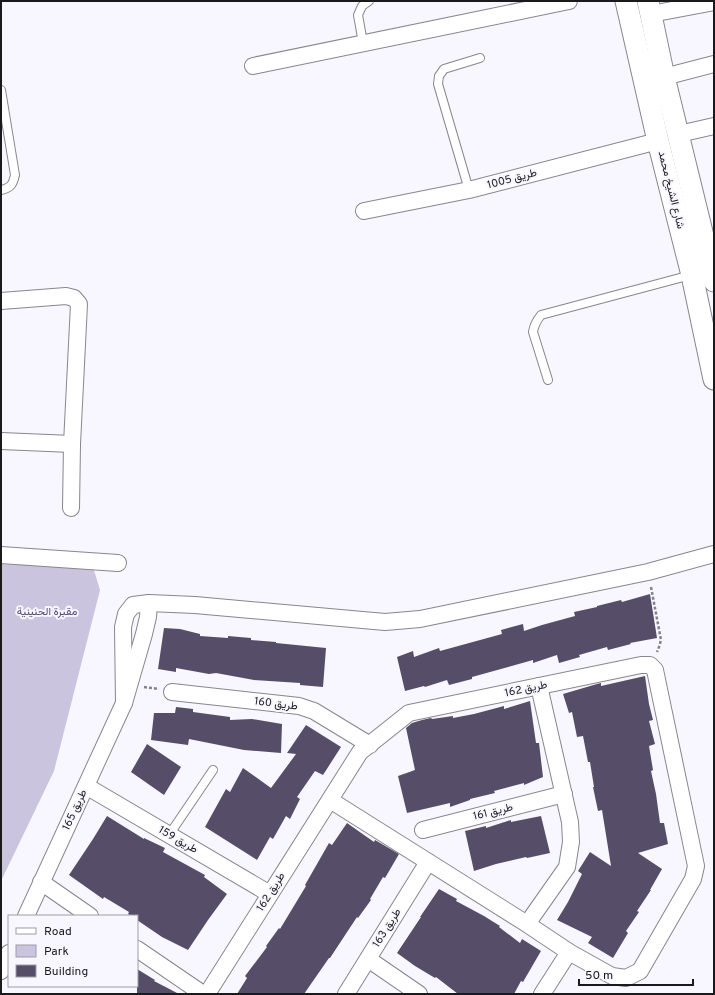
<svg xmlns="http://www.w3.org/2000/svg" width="715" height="995" viewBox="0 0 715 995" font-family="Overpass,Vazirmatn,sans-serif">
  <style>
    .green { fill: #cbc4de }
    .building { fill: #564e69 }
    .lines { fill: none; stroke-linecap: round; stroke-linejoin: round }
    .service-casing { stroke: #88868e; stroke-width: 10 }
    .minor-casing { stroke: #88868e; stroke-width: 18 }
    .tertiary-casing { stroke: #88868e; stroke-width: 23 }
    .path { stroke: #838288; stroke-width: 2.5; stroke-dasharray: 3 2; stroke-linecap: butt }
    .service { stroke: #fff; stroke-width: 8 }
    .minor { stroke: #fff; stroke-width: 16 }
    .tertiary { stroke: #fff; stroke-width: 21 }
    .labels { text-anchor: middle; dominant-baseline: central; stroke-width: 4; stroke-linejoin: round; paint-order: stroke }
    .street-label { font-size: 11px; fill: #1a1a1d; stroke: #f8f6fe }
    .park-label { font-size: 11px; fill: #564876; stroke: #f8f6fe }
  </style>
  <rect width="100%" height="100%" fill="#f8f6fe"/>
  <polygon class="green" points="1,564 93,567 100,590 54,771 1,881"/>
  <g class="building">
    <polygon points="650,594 657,638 630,643 631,644 608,650 607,647 579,655 580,657 559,663 557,655 533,663 533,660 472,677 472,679 449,685 447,680 425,687 424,686 405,691 397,657 413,651 414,657 439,648 440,651 502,634 501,630 523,624 524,631 542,625 575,616 574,612 597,607 597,606 621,600 622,602"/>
    <polygon points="164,628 180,629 200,634 200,636 228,638 228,636 251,638 251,640 276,642 276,643 326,648 323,687 300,685 300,683 254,680 216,673 209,674 176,668 176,672 158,669"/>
    <polygon points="645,676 649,704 653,720 649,721 655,744 649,746 653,770 651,771 656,794 660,823 664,823 668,844 638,853 662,869 650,890 651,890 637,911 639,912 626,931 628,933 613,958 588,943 592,937 557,920 568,902 582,874 578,871 590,852 611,866 602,810 598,811 593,787 594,787 590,762 588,762 583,736 577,737 572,712 569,713 563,694 597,684 601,683 601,686"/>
    <polygon points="530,701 536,743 539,743 543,777 524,785 524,783 494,791 495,793 470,799 470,800 450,807 450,803 407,813 398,776 415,770 406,728 412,723 422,720 431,718 432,719 453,716 453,718 474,714 504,706 504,709"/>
    <polygon points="176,707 193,709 193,712 230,717 230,720 252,719 282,724 281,753 244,750 189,739 188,745 151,740 154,713 175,713"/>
    <polygon points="306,725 341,747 323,775 315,771 297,797 300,799 290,819 286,816 273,839 270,837 257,860 205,827 226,789 230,792 243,768 271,788 296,754 287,753"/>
    <polygon points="147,744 181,767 164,795 131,772"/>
    <polygon points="107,816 144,839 144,838 165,848 163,852 205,875 204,877 227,894 208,920 188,950 162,937 137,920 137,916 131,916 128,914 129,912 104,897 103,899 69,875 93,839"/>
    <polygon points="541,816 550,853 527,858 526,857 496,864 474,871 465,831 486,826 486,828 511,820 511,822"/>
    <polygon points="347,823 374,842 375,840 399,854 385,878 383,877 370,899 371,900 358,918 357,917 330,958 329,958 304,994 237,994 247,978 245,976 267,947 266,946 279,928 280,929 306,886 305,885 329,843 332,845"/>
    <polygon points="439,889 457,899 456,901 484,916 500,926 499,927 520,943 522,939 541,951 523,982 521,981 514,994 458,994 436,977 435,978 415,966 397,953 421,917 420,917"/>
    <polygon points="137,969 155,980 154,981 179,994 137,994"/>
  </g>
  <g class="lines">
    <g class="service-casing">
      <g id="service">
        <polyline points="363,43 358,15 362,6 369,1"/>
        <path d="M1,90L15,175C13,184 11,188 1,190"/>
        <polyline points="469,190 438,84 439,76 444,69 480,58"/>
        <path d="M548,380L533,332C534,325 537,320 541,315L691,275"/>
        <polyline points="169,835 213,770"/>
      </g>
    </g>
    <g class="minor-casing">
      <g id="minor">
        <polyline points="651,14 714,2"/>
        <polyline points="253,66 569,1"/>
        <polyline points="664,77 714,64"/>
        <polyline points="679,134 714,126"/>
        <polyline points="364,211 469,190 658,141"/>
        <polyline points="1,301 66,296 74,298 79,304 72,444 71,508"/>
        <polyline points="1,441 72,444"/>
        <polyline points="1,555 118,563"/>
        <polyline points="172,692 299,706 314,711 370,745"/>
        <polyline points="124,703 123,627 126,614 133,605 149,603 195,605 385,622 420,619 648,572 714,554"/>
        <polyline points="86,786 270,894"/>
        <polyline points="423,830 564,794"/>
        <polyline points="41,882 90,916"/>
        <polyline points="26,916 124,703 144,634 148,617 149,603"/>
        <polyline points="527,924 567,867 571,842 570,822 539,686"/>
        <polyline points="137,949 203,994"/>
        <polyline points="368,959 419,994"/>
        <polyline points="1,971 9,953"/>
        <polyline points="207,994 360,752 409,713 641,665 650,665 655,670 696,866 693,879 640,971 626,978 612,976 569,952 527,924 330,800"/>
        <polyline points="346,994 428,862"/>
        <polyline points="542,994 569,952"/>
      </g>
    </g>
    <g class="tertiary-casing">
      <g id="tertiary">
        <polyline points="626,1 658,141 692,275 714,379"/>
        <polyline points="648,1 664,77 714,281"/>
      </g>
    </g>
    <g class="path">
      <polyline points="651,587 661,640 659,647 657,652"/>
      <polyline points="144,687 159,689"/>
    </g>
    <use href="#service" class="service"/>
    <use href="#minor" class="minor"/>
    <use href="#tertiary" class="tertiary"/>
  </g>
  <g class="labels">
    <g class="street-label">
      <text transform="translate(512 179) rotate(-15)">طريق 1005</text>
      <text transform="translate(671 190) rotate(76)">شارع الشيخ محمد</text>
      <text transform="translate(526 689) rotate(-12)">طريق 162</text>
      <text transform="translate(276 704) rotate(7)">طريق 160</text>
      <text transform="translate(75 810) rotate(-65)">طريق 165</text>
      <text transform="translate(493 812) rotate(-14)">طريق 161</text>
      <text transform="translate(178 840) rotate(30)">طريق 159</text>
      <text transform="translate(271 892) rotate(-58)">طريق 162</text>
      <text transform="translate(387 928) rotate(-58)">طريق 163</text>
    </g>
    <g class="park-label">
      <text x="47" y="612">مقبرة الحنينية</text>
    </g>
  </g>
  <rect width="715" height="995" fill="none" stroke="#1a1a1d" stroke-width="4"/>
  <rect x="8" y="915" width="130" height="72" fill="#f8f6fe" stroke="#9f9ea4"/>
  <rect x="16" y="928" width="20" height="6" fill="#ffffff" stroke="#9f9ea4"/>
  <text x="44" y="935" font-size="12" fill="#1a1a1d">Road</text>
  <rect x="16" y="945" width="20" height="12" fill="#cbc4de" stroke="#9f9ea4"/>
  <text x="44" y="955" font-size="12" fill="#1a1a1d">Park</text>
  <rect x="16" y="965" width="20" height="12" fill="#564e69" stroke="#9f9ea4"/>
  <text x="44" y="975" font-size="12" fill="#1a1a1d">Building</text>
  <path d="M579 979v6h114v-6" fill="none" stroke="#1a1a1d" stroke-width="2"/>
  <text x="585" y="979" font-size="12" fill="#1a1a1d" stroke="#f8f6fe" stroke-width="3" paint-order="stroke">50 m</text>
</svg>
